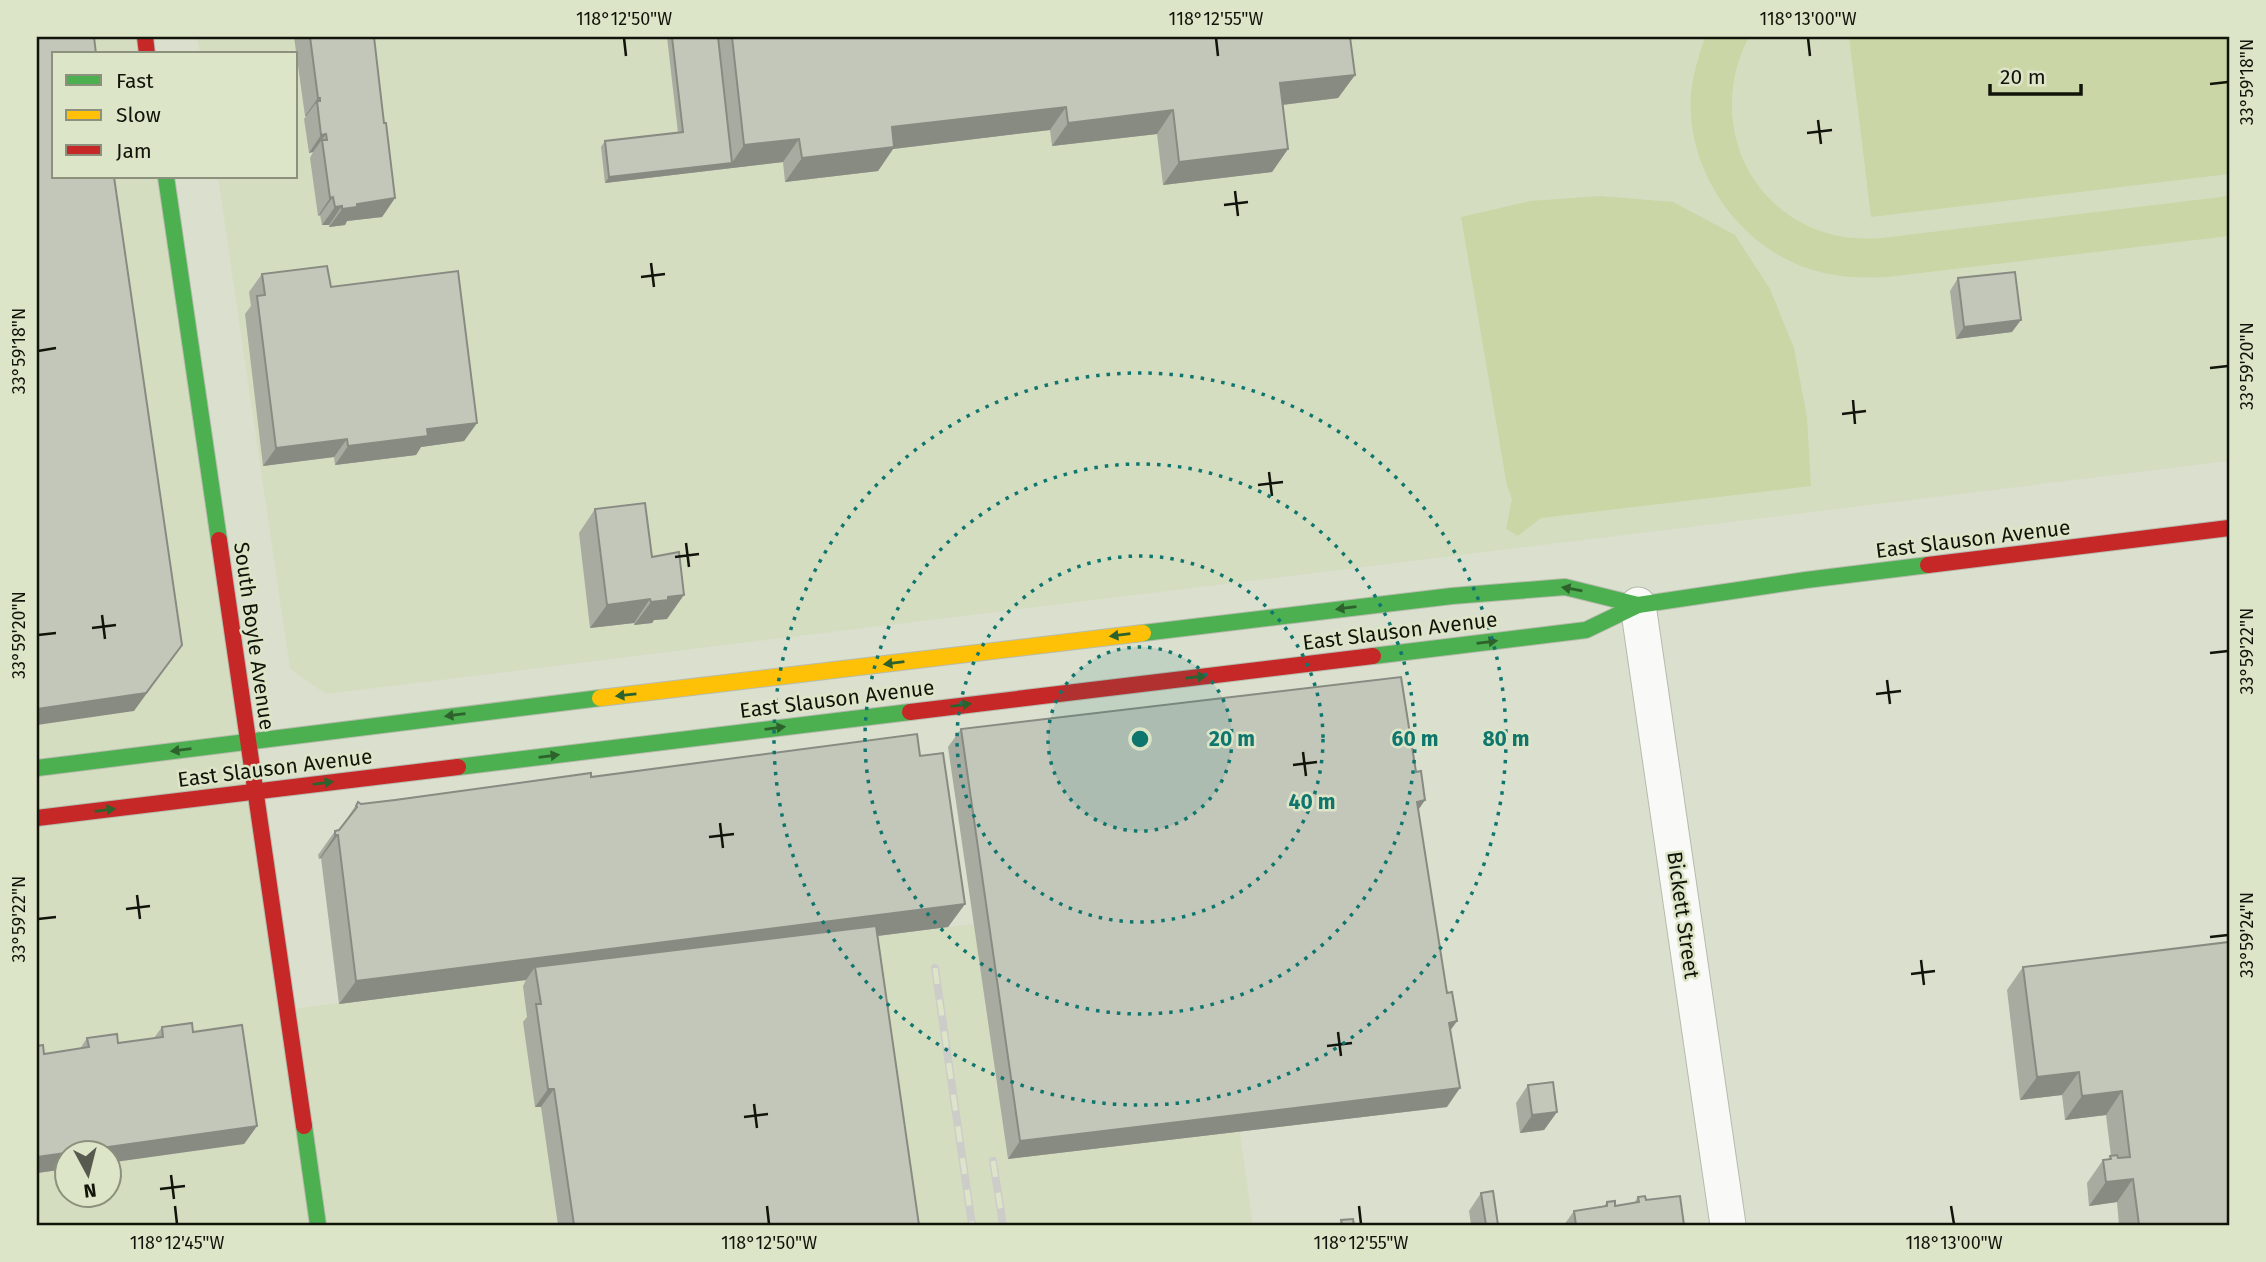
<svg xmlns="http://www.w3.org/2000/svg" width="2266" height="1262" viewBox="0 0 2266 1262" font-family="'Fira Sans',sans-serif">
  <style>
    .built { fill: #d5ddc1; fill-rule: evenodd }
    .green { fill: #cad6a6 }
    .lines { fill: none; stroke-linecap: round; stroke-linejoin: round }
    .street-casing { stroke: #b7bbad; stroke-width: 37 }
    .fast-casing { stroke: #b7bbad; stroke-width: 18 }
    .slow-casing { stroke: #b7bbad; stroke-width: 18 }
    .jam-casing { stroke: #b7bbad; stroke-width: 18 }
    .street { stroke: #f9faf8; stroke-width: 35 }
    .fast { stroke: #4caf50; stroke-width: 16 }
    .slow { stroke: #ffc107; stroke-width: 16 }
    .jam { stroke: #c62828; stroke-width: 16 }
    .rail-casing { stroke: #cccdc9; stroke-width: 8 }
    .rail { stroke: #dde5c8; stroke-width: 5; stroke-dasharray: 16; stroke-linecap: butt }
    .wall { fill: #a8aba0 }
    .shaded-wall { fill: #888b82 }
    .building { fill: #c3c7ba; stroke: #888b82; stroke-width: 2 }
    .oneway { fill: #2e622d }
    .ticks { fill: none; stroke: #11140a; stroke-width: 2.5 }
    .ring { fill: none; stroke: #0f766e; stroke-width: 3.5; stroke-dasharray: 3.5 7 }
    .labels { text-anchor: middle; dominant-baseline: central; stroke-width: 5; stroke-linejoin: round; paint-order: stroke }
    .street-label { font-size: 21px; fill: #11140a; stroke: #dde5c8 }
    .centre { fill: #0f766e; stroke: #dde5c8; stroke-width: 3.5 }
    .ring-label { font-size: 21px; text-anchor: middle; font-weight: bold; fill: #0f766e; stroke: #dde5c8; stroke-width: 5; stroke-linejoin: round; paint-order: stroke }
    .neatline { fill: none; stroke: #11140a; stroke-width: 2.5 }
    .ticks-label { font-size: 18px; text-anchor: middle; fill: #11140a }
  </style>
  <rect width="100%" height="100%" fill="#dadfce"/>
  <g class="built">
    <path d="M37,37H140L143,54H54V177H160L283,1010L1206,895L1253,1225H37ZM66,1154H108V1196H66Z"/>
    <polygon points="197,37 2229,37 2229,461 326,694 290,669 218,177 296,177 296,54 200,54"/>
  </g>
  <g class="green">
    <path d="M1705,37H1749C1707,117 1745,213 1834,235C1850,239 1866,239 1882,238L2229,196V236L1887,277C1868,278 1848,278 1829,274C1747,259 1685,176 1691,94C1693,74 1699,55 1705,37Z"/>
    <polygon points="1849,37 2229,37 2229,174 1871,217"/>
    <polygon points="1600,196 1673,202 1735,235 1770,289 1794,348 1807,417 1811,486 1541,518 1518,536 1506,529 1512,499 1507,486 1461,217 1530,201"/>
  </g>
  <g class="lines">
    <g class="street-casing">
      <polyline id="street" points="1638,605 1728,1225"/>
    </g>
    <g class="fast-casing">
      <g id="fast">
        <polyline points="166,177 219,540"/>
        <polyline points="1143,633 1452,596 1565,587 1638,605"/>
        <polyline points="1373,656 1586,630 1638,605 1806,580 1928,565"/>
        <polyline points="458,767 910,712"/>
        <polyline points="37,768 600,698"/>
        <polyline points="304,1126 318,1225"/>
      </g>
    </g>
    <g class="slow-casing">
      <polyline id="slow" points="600,698 1143,633"/>
    </g>
    <g class="jam-casing">
      <g id="jam">
        <polyline points="145,37 147,54"/>
        <polyline points="219,540 304,1126"/>
        <polyline points="1928,565 2229,528"/>
        <polyline points="910,712 1373,656"/>
        <polyline points="37,818 458,767"/>
      </g>
    </g>
    <use href="#street" class="street"/>
    <use href="#fast" class="fast"/>
    <use href="#slow" class="slow"/>
    <use href="#jam" class="jam"/>
    <g class="rail-casing">
      <g id="rail">
        <polyline points="935,968 972,1225"/>
        <polyline points="993,1161 1003,1225"/>
      </g>
    </g>
    <use href="#rail" class="rail"/>
  </g>
  <g class="wall">
    <polygon points="294,37 374,37 384,123 395,198 382,217 347,221 345,225 329,227 329,225 322,225 320,215 318,216 310,158 313,152 309,153 304,119 306,116 305,116"/>
    <polygon points="667,37 1350,37 1355,75 1338,98 1283,105 1288,149 1272,172 1163,185 1157,134 1052,146 1050,130 893,149 878,171 785,182 783,162 605,183 601,147 605,141 678,133"/>
    <polygon points="262,274 331,287 477,423 464,441 421,447 416,455 335,465 334,457 263,466 245,314 251,306 249,292"/>
    <polygon points="1958,278 2012,332 1956,339 1950,291"/>
    <polygon points="595,509 652,557 667,619 654,620 652,623 634,625 634,623 590,628 579,533"/>
    <polygon points="961,729 1416,772 1425,800 1418,810 1447,993 1457,1021 1450,1031 1447,1107 1008,1159 948,747"/>
    <polygon points="920,756 965,904 948,927 878,936 919,1225 558,1225 541,1107 535,1107 523,1022 527,1017 523,986 526,980 339,1004 321,858 319,859 318,855 335,831 340,829 358,802 361,804 591,777"/>
    <polygon points="2023,967 2229,1225 2119,1225 2117,1202 2089,1206 2087,1183 2103,1160 2108,1159 2111,1156 2106,1115 2065,1120 2062,1095 2020,1100 2007,990"/>
    <polygon points="162,1027 193,1032 257,1126 244,1144 66,1153 66,1169 37,1173 44,1054 80,1049 87,1038 118,1043 154,1038"/>
    <polygon points="1528,1085 1557,1112 1544,1130 1520,1133 1516,1103"/>
    <polygon points="1481,1193 1498,1225 1471,1225 1469,1211"/>
    <polygon points="1638,1197 1646,1200 1684,1225 1564,1225 1574,1211 1604,1206 1607,1202 1615,1206 1634,1203"/>
  </g>
  <g class="shaded-wall">
    <polygon points="1355,75 1338,98 1264,107 1280,83"/>
    <polygon points="318,98 320,98 306,116 305,116"/>
    <polygon points="1066,107 1050,130 893,149 878,171 785,182 802,158 892,127"/>
    <polygon points="1173,110 1157,134 1052,146 1068,123"/>
    <polygon points="326,134 313,152 309,153 321,135"/>
    <polygon points="799,139 783,162 605,183 609,177 732,163 744,145"/>
    <polygon points="1288,149 1272,172 1163,185 1179,162"/>
    <polygon points="333,197 320,215 318,216 330,198"/>
    <polygon points="395,198 382,217 347,221 345,225 329,227 342,209 357,204"/>
    <polygon points="342,206 329,225 322,225 335,207"/>
    <polygon points="2021,320 2012,332 1956,339 1964,327"/>
    <polygon points="477,423 464,441 421,447 416,455 335,465 348,446 427,429"/>
    <polygon points="347,439 334,457 263,466 276,448"/>
    <polygon points="684,595 667,619 654,620 652,623 634,625 651,602 668,597"/>
    <polygon points="650,599 634,623 590,628 607,605"/>
    <polygon points="182,645 134,711 37,725 37,709"/>
    <polygon points="1425,800 1412,819 1417,802"/>
    <polygon points="335,835 338,835 321,858 319,859"/>
    <polygon points="965,904 948,927 537,979 535,967 526,980 339,1004 356,981"/>
    <polygon points="1457,1021 1444,1039 1449,1023"/>
    <polygon points="2079,1072 2062,1095 2020,1100 2037,1077"/>
    <polygon points="1460,1088 1447,1107 1008,1159 1020,1141"/>
    <polygon points="548,1089 554,1089 541,1107 535,1107"/>
    <polygon points="2122,1091 2106,1115 2065,1120 2082,1096"/>
    <polygon points="1557,1112 1544,1130 1520,1133 1532,1115"/>
    <polygon points="257,1126 244,1144 108,1163 108,1153 66,1153 66,1169 37,1173 37,1157"/>
    <polygon points="2133,1179 2117,1202 2089,1206 2106,1182"/>
  </g>
  <g class="building">
    <polygon points="37,37 94,37 96,54 54,54 54,177 114,177 182,645 146,693 37,709"/>
    <polygon points="310,37 374,37 384,123 386,123 395,198 357,204 357,207 342,209 342,206 335,207 333,197 330,198 322,140 327,140 326,134 321,135 317,101 320,101 320,98 318,98"/>
    <polygon points="672,37 718,37 732,163 609,177 605,141 683,132"/>
    <polygon points="732,37 1350,37 1355,75 1280,83 1288,149 1179,162 1173,110 1068,123 1066,107 892,127 894,147 802,158 799,139 744,145"/>
    <polygon points="327,266 331,287 458,271 477,423 427,429 428,436 348,446 347,439 276,448 257,296 265,295 262,274"/>
    <polygon points="2015,272 2021,320 1964,327 1958,278"/>
    <polygon points="645,503 652,557 679,552 684,595 668,597 668,600 651,602 650,599 607,605 595,509"/>
    <polygon points="1401,677 1416,772 1421,771 1425,800 1417,802 1447,993 1452,992 1457,1021 1449,1023 1460,1088 1020,1141 961,729"/>
    <polygon points="917,734 920,756 943,753 965,904 356,981 338,835 335,835 335,831 339,830 357,807 356,806 358,802 361,804 395,800 591,773 591,777"/>
    <polygon points="876,926 919,1225 574,1225 554,1089 548,1089 536,1004 541,1004 535,967"/>
    <polygon points="2229,942 2229,1225 2139,1225 2133,1179 2106,1182 2103,1160 2111,1159 2110,1156 2117,1155 2118,1158 2130,1157 2122,1091 2082,1096 2079,1072 2037,1077 2023,967"/>
    <polygon points="192,1023 193,1032 242,1025 257,1126 37,1157 37,1046 43,1045 44,1054 89,1047 87,1038 117,1034 118,1043 163,1037 162,1027"/>
    <polygon points="1553,1082 1557,1112 1532,1115 1528,1085"/>
    <polygon points="1493,1191 1498,1225 1486,1225 1481,1193"/>
    <polygon points="1645,1196 1646,1200 1680,1196 1684,1225 1576,1225 1574,1211 1607,1206 1607,1202 1615,1201 1615,1206 1639,1202 1638,1197"/>
    <polygon points="1353,1219 1354,1225 1342,1225 1341,1220"/>
  </g>
  <defs><path id="oneway-solid" d="M-6-.8H1V-3.2L6.5 0L1 3.2V.8H-6Z" transform="scale(1.75)"/></defs>
  <g class="oneway">
    <use href="#oneway-solid" transform="translate(1572 589) rotate(-170)"/>
    <use href="#oneway-solid" transform="translate(1346 608) rotate(173)"/>
    <use href="#oneway-solid" transform="translate(1120 635) rotate(173)"/>
    <use href="#oneway-solid" transform="translate(1487 642) rotate(-7)"/>
    <use href="#oneway-solid" transform="translate(894 663) rotate(173)"/>
    <use href="#oneway-solid" transform="translate(1196 677) rotate(-6)"/>
    <use href="#oneway-solid" transform="translate(626 695) rotate(174)"/>
    <use href="#oneway-solid" transform="translate(961 705) rotate(-7)"/>
    <use href="#oneway-solid" transform="translate(455 715) rotate(173)"/>
    <use href="#oneway-solid" transform="translate(775 728) rotate(-7)"/>
    <use href="#oneway-solid" transform="translate(181 750) rotate(173)"/>
    <use href="#oneway-solid" transform="translate(549 756) rotate(-7)"/>
    <use href="#oneway-solid" transform="translate(323 783) rotate(-7)"/>
    <use href="#oneway-solid" transform="translate(105 810) rotate(-7)"/>
  </g>
  <path class="ticks" d="M624,38L626,56M1216,38L1218,56M1808,38L1810,56M2210,84L2228,82M1818,120L1821,144M1807,133L1832,130M1235,191L1238,216M1224,205L1248,202M651,263L654,287M641,277L665,274M38,351L56,348M2210,368L2228,366M1853,400L1855,424M1842,414L1866,411M1269,472L1272,496M1258,485L1283,482M686,543L689,567M675,557L699,554M102,615L105,639M92,628L116,625M38,635L56,633M2210,653L2228,651M1887,680L1890,704M1876,694L1901,691M1303,752L1306,776M1293,765L1317,762M720,823L723,848M709,837L734,834M137,895L140,919M126,909L150,906M38,919L56,917M2210,937L2228,935M1921,960L1924,985M1911,974L1935,971M1338,1032L1341,1056M1327,1046L1352,1043M754,1104L757,1128M744,1117L768,1114M171,1175L174,1199M160,1189L185,1186M175,1206L177,1224M767,1206L769,1224M1359,1206L1361,1224M1951,1206L1954,1224"/>
  <circle cx="1140" cy="739" r="92" fill="#0f766e" fill-opacity=".12"/>
  <g class="ring">
    <circle cx="1140" cy="739" r="92"/>
    <circle cx="1140" cy="739" r="183"/>
    <circle cx="1140" cy="739" r="275"/>
    <circle cx="1140" cy="739" r="366"/>
  </g>
  <g class="labels">
    <g class="street-label">
      <text transform="translate(1973 539) rotate(-7)">East Slauson Avenue</text>
      <text transform="translate(1400 631) rotate(-7)">East Slauson Avenue</text>
      <text transform="translate(254 636) rotate(82)">South Boyle Avenue</text>
      <text transform="translate(837 699) rotate(-7)">East Slauson Avenue</text>
      <text transform="translate(275 768) rotate(-7)">East Slauson Avenue</text>
      <text transform="translate(1683 915) rotate(82)">Bickett Street</text>
    </g>
  </g>
  <circle cx="1140" cy="739" r="10" class="centre"/>
  <g class="ring-label">
    <text x="1232" y="746">20 m</text>
    <text x="1415" y="746">60 m</text>
    <text x="1506" y="746">80 m</text>
    <text x="1312" y="809">40 m</text>
  </g>
  <rect width="2266" height="1262" fill="none" stroke="#dde5c8" stroke-width="77"/>
  <rect x="52" y="52" width="245" height="126" fill="#dde5c8" stroke="#8b917c" stroke-width="2"/>
  <rect x="66" y="75" width="35" height="10" fill="#4caf50" stroke="#8b917c" stroke-width="2"/>
  <text x="116" y="88" font-size="21" fill="#11140a">Fast</text>
  <rect x="66" y="110" width="35" height="10" fill="#ffc107" stroke="#8b917c" stroke-width="2"/>
  <text x="116" y="122" font-size="21" fill="#11140a">Slow</text>
  <rect x="66" y="145" width="35" height="10" fill="#c62828" stroke="#8b917c" stroke-width="2"/>
  <text x="116" y="158" font-size="21" fill="#11140a">Jam</text>
  <g transform="translate(88 1174) rotate(173)"><circle r="33" fill="#dde5c8" stroke="#8b917c" stroke-width="2"/>
  <path d="M0-5L12 26L0 18L-12 26Z" fill="#575b4f"/>
  <text y="-10" font-size="19" font-weight="bold" text-anchor="middle" fill="#11140a">N</text>
  </g>
  <path d="M1990 84v10h91v-10" fill="none" stroke="#11140a" stroke-width="3.5"/>
  <text x="2000" y="84" font-size="21" fill="#11140a" stroke="#dde5c8" stroke-width="5" paint-order="stroke">20 m</text>
  <rect x="38" y="38" width="2190" height="1186" class="neatline"/>
  <g class="ticks-label">
    <text x="624" y="25">118°12'50"W</text>
    <text x="1216" y="25">118°12'55"W</text>
    <text x="1808" y="25">118°13'00"W</text>
    <text transform="translate(2247 82) rotate(-90)" y="6">33°59'18"N</text>
    <text transform="translate(19 351) rotate(-90)" y="6">33°59'18"N</text>
    <text transform="translate(2247 366) rotate(-90)" y="6">33°59'20"N</text>
    <text transform="translate(19 635) rotate(-90)" y="6">33°59'20"N</text>
    <text transform="translate(2247 651) rotate(-90)" y="6">33°59'22"N</text>
    <text transform="translate(19 919) rotate(-90)" y="6">33°59'22"N</text>
    <text transform="translate(2247 935) rotate(-90)" y="6">33°59'24"N</text>
    <text x="177" y="1249">118°12'45"W</text>
    <text x="769" y="1249">118°12'50"W</text>
    <text x="1361" y="1249">118°12'55"W</text>
    <text x="1954" y="1249">118°13'00"W</text>
  </g>
</svg>
